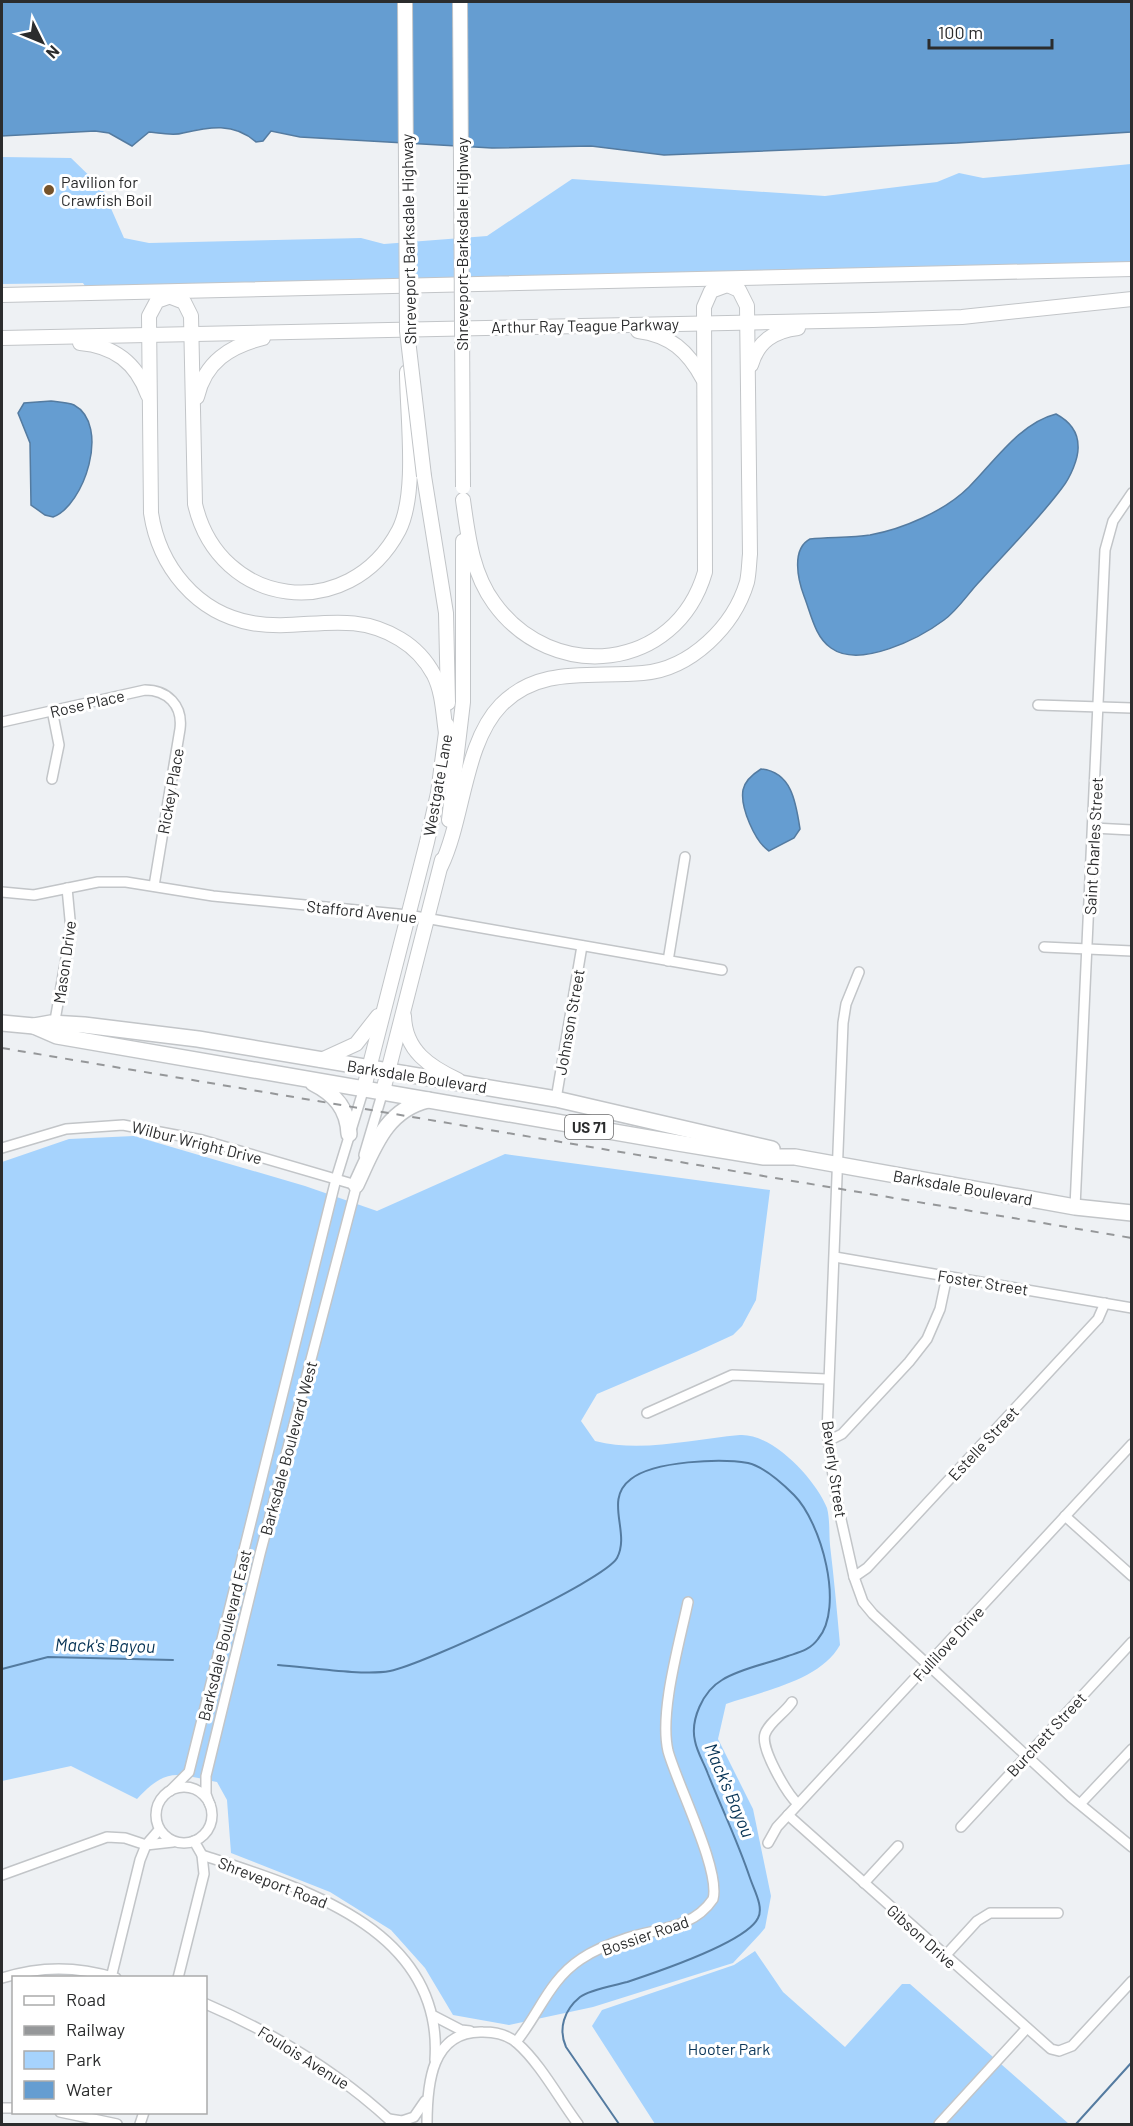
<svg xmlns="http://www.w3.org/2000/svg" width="1133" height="2126" viewBox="0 0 1133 2126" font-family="Barlow,sans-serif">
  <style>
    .green { fill: #a6d3fd }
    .water { fill: #659dd1; stroke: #547ba0; stroke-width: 1.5 }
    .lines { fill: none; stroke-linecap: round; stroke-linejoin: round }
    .stream { stroke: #547ba0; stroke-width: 2 }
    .street-casing { stroke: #c2c5c8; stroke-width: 12 }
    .secondary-casing { stroke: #c2c5c8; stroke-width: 16 }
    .primary-casing { stroke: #c2c5c8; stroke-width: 18 }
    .street { stroke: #fff; stroke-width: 9 }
    .secondary { stroke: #fff; stroke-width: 14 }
    .primary { stroke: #fff; stroke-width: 15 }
    .rail { stroke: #959799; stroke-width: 2; stroke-dasharray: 8 8; stroke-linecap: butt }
    .secondary-bridge-casing { stroke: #c2c5c8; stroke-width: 16; stroke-linecap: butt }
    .secondary-bridge { stroke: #fff; stroke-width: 14 }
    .poi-dot { fill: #76532b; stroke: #fff; stroke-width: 2 }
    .labels { text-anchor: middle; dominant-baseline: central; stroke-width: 6; stroke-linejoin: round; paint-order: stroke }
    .shield { fill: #fff; stroke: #6b6b6c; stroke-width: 1.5 }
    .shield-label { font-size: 15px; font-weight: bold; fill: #2b2c2d }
    .poi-label { font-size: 16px; fill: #2b2c2d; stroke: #fff; text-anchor: start }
    .street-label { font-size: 16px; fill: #2b2c2d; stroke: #fff }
    .park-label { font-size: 16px; fill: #0c375a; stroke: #fff }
    .water-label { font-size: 18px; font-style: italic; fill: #053254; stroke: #fff }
  </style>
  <rect width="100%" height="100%" fill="#eef1f4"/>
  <g class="green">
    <polygon points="2,157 71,158 102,188 124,238 149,243 361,238 384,244 487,236 572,179 825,196 937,182 959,173 983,178 1131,164 1131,263 85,286 83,283 2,284"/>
    <path d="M134,1136L305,1186L377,1211L505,1154L770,1190L756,1300L742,1326L733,1335L696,1352L597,1394L581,1421L595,1441C642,1453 692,1439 740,1435C773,1433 816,1480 827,1508C830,1519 829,1534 830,1545C834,1578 837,1612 840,1645C820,1681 762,1691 726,1704L718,1739L753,1809L771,1896L765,1928L760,1934L733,1963L593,2007L509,2025L453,2015L425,1968L391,1930L330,1892L231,1853L227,1800L217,1782C176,1774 168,1766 137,1799L71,1766L2,1781V1162L69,1139Z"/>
    <polygon points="755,1951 783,1992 845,2047 902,1984 910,1984 1069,2124 655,2124 592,2026 602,2010 734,1965"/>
  </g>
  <g class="water">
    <path d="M2,2H1131V132L957,143L664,155L591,146L492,148L300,137L271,131L263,141L256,142C234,122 209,127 183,133C174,136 159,133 149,132L132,146L109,133L95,131L2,136Z"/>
    <path d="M51,401C58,402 68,402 74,405C111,425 84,506 53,517L45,515L31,505L30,443L18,413L24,403Z"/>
    <path d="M1056,414C1069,421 1078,431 1078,446C1079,458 1070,478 1062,488C1038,520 1008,550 981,580C969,592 958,610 944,620C920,638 860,669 831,648C815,637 811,614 804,596C798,580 791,549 810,539C830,537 851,538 870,535C903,529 945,511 969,487C994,462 1020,423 1056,414Z"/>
    <path d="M761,769C792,772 796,803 800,829L794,838L769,851C755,842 740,807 743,790C745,780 753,774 761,769Z"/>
  </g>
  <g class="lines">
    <g class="stream">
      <path d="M278,1665C307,1667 363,1676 390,1671C422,1665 604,1581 617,1558C631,1532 603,1500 631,1479C654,1461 721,1458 748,1463C765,1467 782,1483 794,1495C821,1522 845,1607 818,1639C810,1650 800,1652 788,1656C767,1664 741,1668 722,1680C703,1691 690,1720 695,1741C697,1752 704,1763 708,1774C722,1809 738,1842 750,1878C754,1890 764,1907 758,1918C746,1943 654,1973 627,1982C613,1986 591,1989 580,1997C564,2010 558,2029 566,2047L619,2124"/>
      <polyline points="2,1669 48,1657 173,1660"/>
      <polyline points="1076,2124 1132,2062"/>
    </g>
    <g class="street-casing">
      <g id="street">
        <polyline points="1038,705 1132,708"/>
        <path d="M2,722L145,690C167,690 183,705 180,729L154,886"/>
        <polyline points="52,779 59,745 52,710"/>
        <polyline points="1093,828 1132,830"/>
        <polyline points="2,892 34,895 98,882 126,882 213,896 408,915 722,970"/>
        <polyline points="1044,947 1132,951"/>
        <polyline points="668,961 685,857"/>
        <polyline points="859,972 846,1004 843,1023 827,1433 836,1497 854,1577 863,1602 873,1614 1071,1797 1132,1847"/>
        <polyline points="54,1026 71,930 67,888"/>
        <polyline points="556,1099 582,946"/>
        <polyline points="2,1148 66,1129 123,1125 202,1140 356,1185"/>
        <polyline points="364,1155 383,1091"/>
        <polyline points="1075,1207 1105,550 1113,521 1132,493"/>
        <polyline points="835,1257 1132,1308"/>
        <polyline points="647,1413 732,1375 827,1379"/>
        <polyline points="828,1441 842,1434 909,1362 927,1339 940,1309 947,1276"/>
        <polyline points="1065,1516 1132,1576"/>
        <polyline points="854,1577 867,1568 1098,1319 1105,1303"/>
        <path d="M792,1702C785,1713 769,1722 765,1734C760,1748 787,1794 798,1804"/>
        <circle cx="184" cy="1815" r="28"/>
        <polyline points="170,1791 189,1772 336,1179 364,1088"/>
        <polyline points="1081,1803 1132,1749"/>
        <polyline points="210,1805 206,1794 206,1776 260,1554 358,1180"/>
        <polyline points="788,1815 1051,2049 1059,2051 1072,2046 1132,1981"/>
        <polyline points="961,1827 1132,1642"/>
        <polyline points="768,1843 777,1827 1132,1444"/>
        <path d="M202,1855C303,1888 444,1929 435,2060"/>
        <polyline points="2,1875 107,1837 125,1838 146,1845 173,1842"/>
        <polyline points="864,1883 898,1846"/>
        <polyline points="945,1956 977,1921 990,1913 1058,1913"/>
        <path d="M2,1978C41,1966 76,1966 116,1978"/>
        <polyline points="111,1978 140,1860 146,1845 159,1830"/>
        <polyline points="178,1978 204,1874 202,1855 194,1841"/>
        <path d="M206,2004C276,2034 338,2072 394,2124"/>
        <polyline points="434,2016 461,2030 470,2031"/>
        <path d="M516,2042C539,2014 549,1980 581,1959C594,1950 612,1943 627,1938C658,1928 693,1929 713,1899C721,1871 677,1784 668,1751C659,1712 680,1641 688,1602"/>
        <polyline points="2,2108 14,2108"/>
        <polyline points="60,2112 117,2124"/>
        <polyline points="389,2119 402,2121 414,2117 425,2101"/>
        <polyline points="140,2124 144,2112"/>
        <path d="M427,2124C427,2085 431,2030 483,2032C495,2032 508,2035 517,2043C540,2063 560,2100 578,2124"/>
        <polyline points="939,2124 1027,2028"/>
      </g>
    </g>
    <g class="secondary-casing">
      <g id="secondary">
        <polyline points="2,295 1132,269"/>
        <path d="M166,295L184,302L191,316L195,504C219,608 349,625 399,530C418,492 407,415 407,372"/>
        <path d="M174,295L157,301L149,316L151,513C159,566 196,613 252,623C304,632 350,608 400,639C415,648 426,660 434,675C443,693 443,714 446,733"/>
        <path d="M638,331C670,335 688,351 703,379"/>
        <polyline points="2,338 873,320 962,317 1132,299"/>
        <path d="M80,343C114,346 136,362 148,395"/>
        <path d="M751,365C758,341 774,331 798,328"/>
        <path d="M197,397C205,362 230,346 263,338"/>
        <polyline points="424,476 446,613 448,703"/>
        <path d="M463,500C468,536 472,573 494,603C552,684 676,672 705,572L704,307L711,291L730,284"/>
        <polyline points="449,820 463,702 463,541"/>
        <path d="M441,866C464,818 464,743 501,705C540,665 593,678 643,673C691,669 734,626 747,582C749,573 749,563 750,554L747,306L739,290L721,282"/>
        <path d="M404,1016C405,1051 430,1067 458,1080"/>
        <polyline points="321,1060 356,1044 378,1016"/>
        <polyline points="364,1088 427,842 438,793 447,725"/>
        <polyline points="383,1091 442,860"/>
      </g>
    </g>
    <g class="primary-casing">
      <g id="primary">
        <polyline points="2,1023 34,1026 51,1023 84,1025 198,1039 556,1099 772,1149"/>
        <polyline points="34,1026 57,1036 678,1143 764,1157 795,1157 1075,1207 1132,1213"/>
        <path d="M313,1083C335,1094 348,1109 349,1134"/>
        <path d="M356,1185C373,1149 385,1110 428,1100"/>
      </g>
    </g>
    <use href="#street" class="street"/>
    <use href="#secondary" class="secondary"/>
    <use href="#primary" class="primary"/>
    <polyline class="rail" points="2,1048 1132,1238"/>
    <g class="secondary-bridge-casing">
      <g id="secondary-bridge">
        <polyline points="405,2 407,331 424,476"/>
        <polyline points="460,2 463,487"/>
      </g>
    </g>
    <use href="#secondary-bridge" class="secondary-bridge"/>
  </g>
  <circle class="poi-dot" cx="49" cy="190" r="6"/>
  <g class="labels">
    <rect class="shield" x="565" y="1115" width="48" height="24" rx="4.5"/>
    <g class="shield-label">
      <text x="589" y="1127">US 71</text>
    </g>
    <g class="poi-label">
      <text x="61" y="181">Pavilion for<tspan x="61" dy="18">Crawfish Boil</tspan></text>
    </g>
    <g class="street-label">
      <text transform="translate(408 239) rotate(-91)">Shreveport Barksdale Highway</text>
      <text transform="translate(461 244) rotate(-90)">Shreveport-Barksdale Highway</text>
      <text transform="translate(585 325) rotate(-1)">Arthur Ray Teague Parkway</text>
      <text transform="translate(87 703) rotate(-13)">Rose Place</text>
      <text transform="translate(437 785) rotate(-80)">Westgate Lane</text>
      <text transform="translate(170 791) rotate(-80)">Rickey Place</text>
      <text transform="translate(1093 846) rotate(-87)">Saint Charles Street</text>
      <text transform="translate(362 911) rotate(6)">Stafford Avenue</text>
      <text transform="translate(64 962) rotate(-82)">Mason Drive</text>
      <text transform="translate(569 1022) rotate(-80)">Johnson Street</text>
      <text transform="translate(417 1076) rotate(9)">Barksdale Boulevard</text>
      <text transform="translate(197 1142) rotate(14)">Wilbur Wright Drive</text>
      <text transform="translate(963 1187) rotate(10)">Barksdale Boulevard</text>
      <text transform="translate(983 1282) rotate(9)">Foster Street</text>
      <text transform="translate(983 1443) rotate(-47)">Estelle Street</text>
      <text transform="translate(288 1448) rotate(-75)">Barksdale Boulevard West</text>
      <text transform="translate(835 1469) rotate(82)">Beverly Street</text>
      <text transform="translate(224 1635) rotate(-76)">Barksdale Boulevard East</text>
      <text transform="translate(948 1643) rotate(-47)">Fullilove Drive</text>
      <text transform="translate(1046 1734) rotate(-47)">Burchett Street</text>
      <text transform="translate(273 1882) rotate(21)">Shreveport Road</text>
      <text transform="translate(645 1935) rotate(-19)">Bossier Road</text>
      <text transform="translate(922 1936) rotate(42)">Gibson Drive</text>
      <text transform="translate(304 2057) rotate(32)">Foulois Avenue</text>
    </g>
    <g class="park-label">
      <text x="729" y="2048">Hooter Park</text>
    </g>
    <g class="water-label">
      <text transform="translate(105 1645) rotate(1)">Mack's Bayou</text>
      <text transform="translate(730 1790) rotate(67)">Mack's Bayou</text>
    </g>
  </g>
  <rect width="1133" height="2126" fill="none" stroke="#2b2c2d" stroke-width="6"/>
  <rect x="12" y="1976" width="195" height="138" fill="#ffffff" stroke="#aaabab" stroke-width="1.5"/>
  <rect x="24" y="1996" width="30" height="9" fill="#ffffff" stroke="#aaabab" stroke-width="1.5"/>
  <text x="66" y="2006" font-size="18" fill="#2b2c2d">Road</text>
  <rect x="24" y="2026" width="30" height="9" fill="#959799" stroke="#aaabab" stroke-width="1.5"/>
  <text x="66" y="2036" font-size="18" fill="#2b2c2d">Railway</text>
  <rect x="24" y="2051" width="30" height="18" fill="#a6d3fd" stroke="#aaabab" stroke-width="1.5"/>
  <text x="66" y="2066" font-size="18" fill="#2b2c2d">Park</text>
  <rect x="24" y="2081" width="30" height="18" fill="#659dd1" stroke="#aaabab" stroke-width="1.5"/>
  <text x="66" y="2096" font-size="18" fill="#2b2c2d">Water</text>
  <g transform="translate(42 42) rotate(133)" stroke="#ffffff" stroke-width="4.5" paint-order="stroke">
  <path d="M0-4.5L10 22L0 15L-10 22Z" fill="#2b2c2d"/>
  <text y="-9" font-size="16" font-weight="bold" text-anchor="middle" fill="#2b2c2d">N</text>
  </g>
  <path d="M929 39v9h123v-9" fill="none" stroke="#2b2c2d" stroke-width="3"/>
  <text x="938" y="39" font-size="18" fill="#2b2c2d" stroke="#ffffff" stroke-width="4.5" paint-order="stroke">100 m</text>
</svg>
